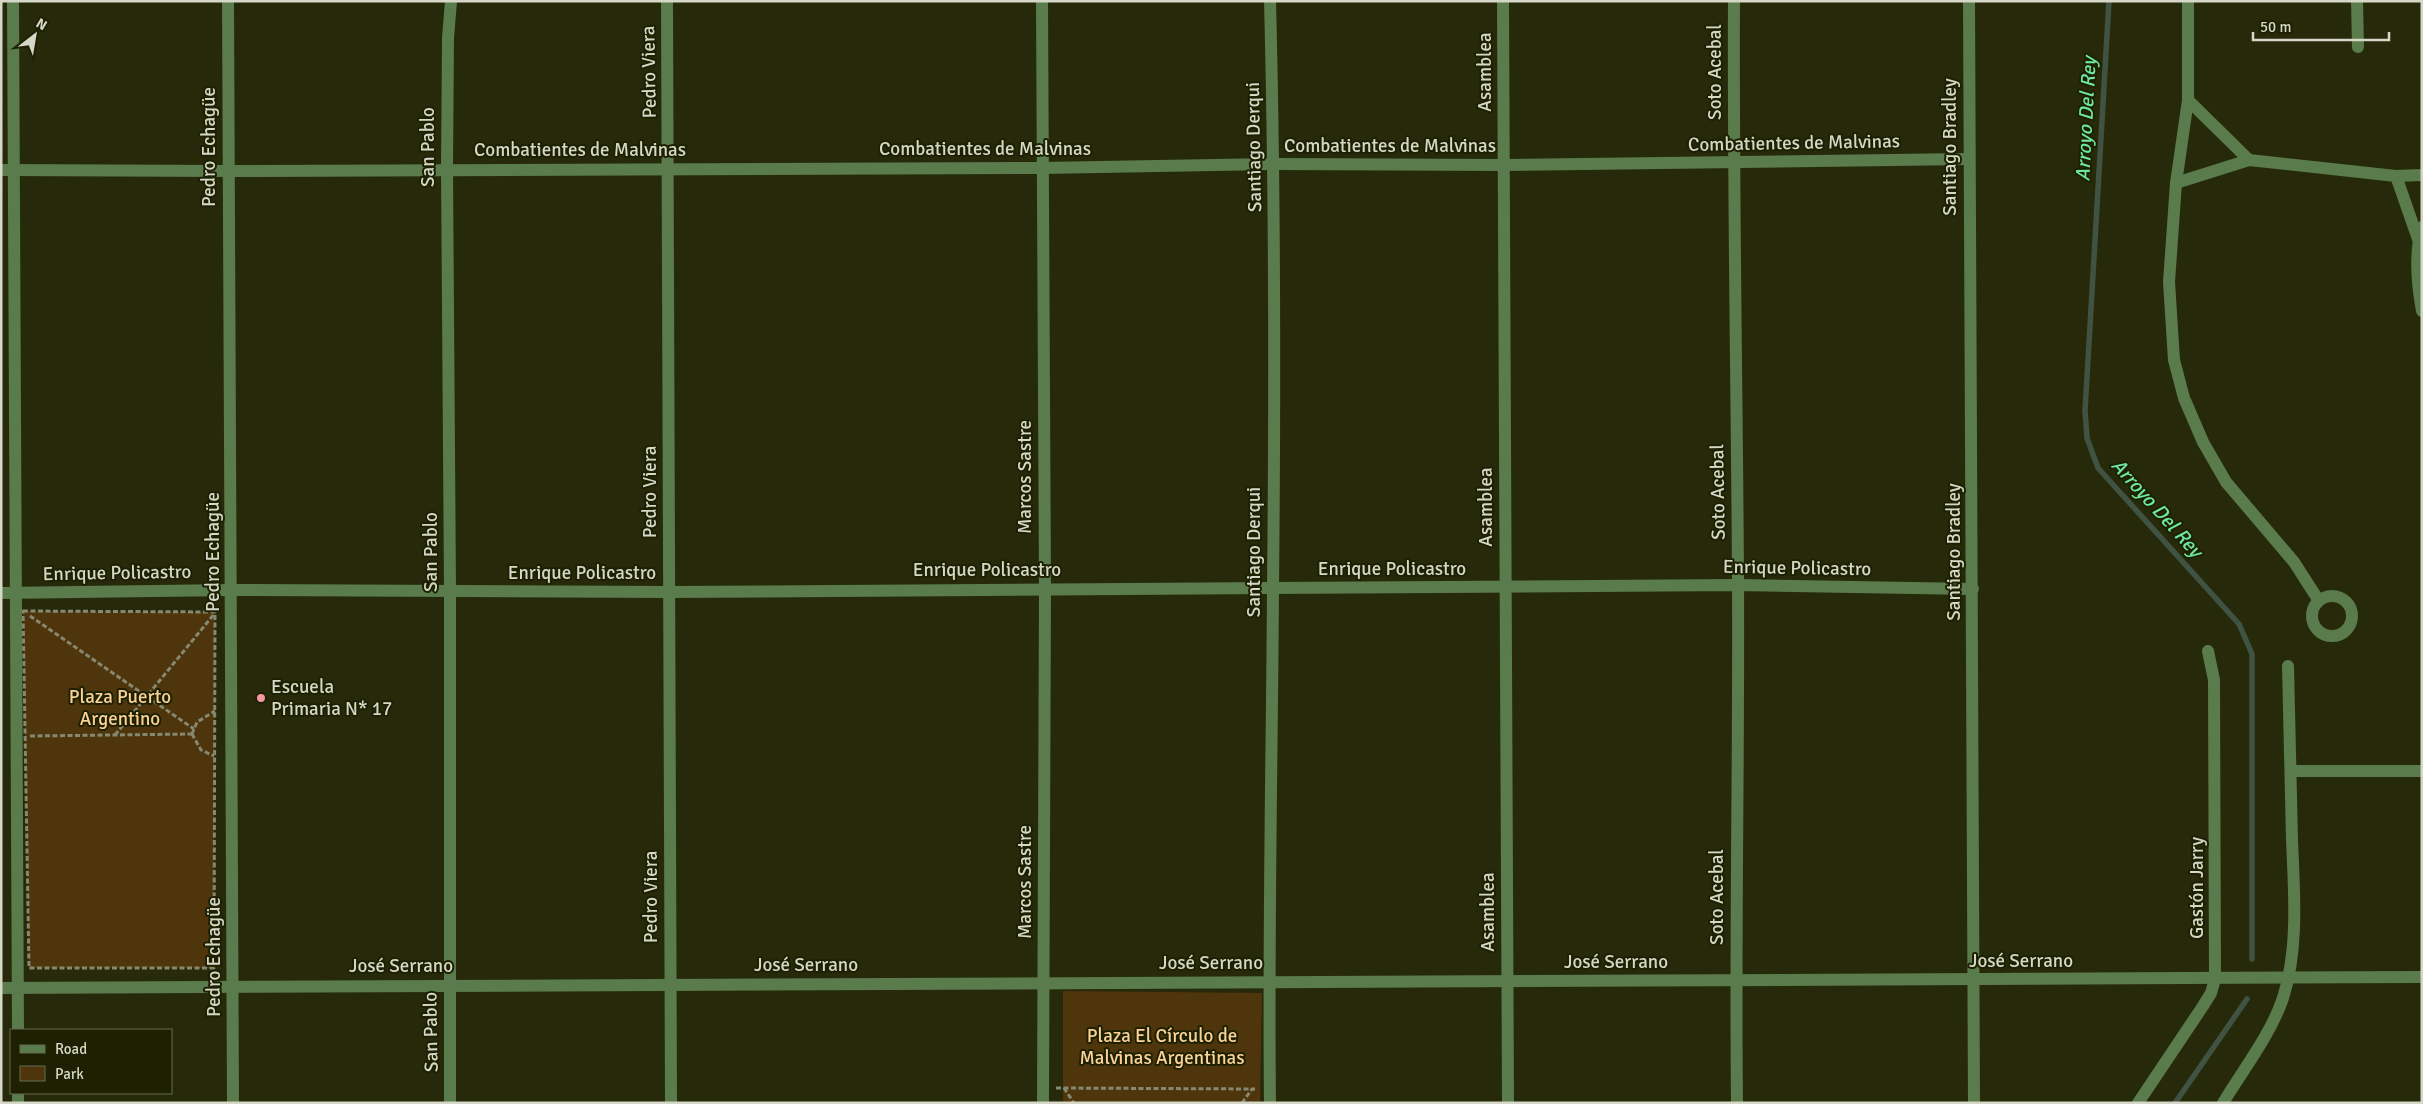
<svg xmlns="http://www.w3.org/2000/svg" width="2423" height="1104" viewBox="0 0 2423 1104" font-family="Signika,sans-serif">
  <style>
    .green { fill: #4f350b }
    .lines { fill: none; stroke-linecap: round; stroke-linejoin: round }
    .stream { stroke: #405242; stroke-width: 5.5 }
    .path { stroke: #868971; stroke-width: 3; stroke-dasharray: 5 2.5; stroke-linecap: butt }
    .minor { stroke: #5a7b4b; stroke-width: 12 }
    .poi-dot { fill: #f49aa3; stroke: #1d2102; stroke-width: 2 }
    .labels { text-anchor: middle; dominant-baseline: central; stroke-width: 4; stroke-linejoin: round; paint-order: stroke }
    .street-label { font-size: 19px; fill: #d5d8c6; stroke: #1d2102 }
    .poi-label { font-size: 19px; fill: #d5d8c6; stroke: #1d2102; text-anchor: start }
    .park-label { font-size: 19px; fill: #fcd197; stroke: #1d2102 }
    .water-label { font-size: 20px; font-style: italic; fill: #6ee8a4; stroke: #1d2102 }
  </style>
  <rect width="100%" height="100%" fill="#262a0b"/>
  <g class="green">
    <polygon points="23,611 215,612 214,968 29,968"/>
    <polygon points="1063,991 1262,993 1260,1103 1063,1103"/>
  </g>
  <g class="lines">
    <g class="stream">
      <polyline points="2109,1 2085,411 2087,438 2098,468 2239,624 2252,654 2252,959"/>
      <polyline points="2175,1103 2247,999"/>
    </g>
    <g class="path">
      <polygon points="23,611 215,612 214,968 29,968"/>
      <polyline points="30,616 194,729"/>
      <polyline points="192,734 197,722 215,711"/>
      <polyline points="192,734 201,750 214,756"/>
      <polyline points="115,735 215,613"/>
      <polyline points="30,736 192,734"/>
      <polyline points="1056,1088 1255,1089"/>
      <polyline points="1064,1088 1074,1103"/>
      <polyline points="1242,1103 1252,1089"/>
    </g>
    <g class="minor">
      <polyline points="13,1 18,1030"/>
      <polyline points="228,1 233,1103"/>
      <polyline points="667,1 671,1103"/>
      <polyline points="1042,1 1045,589 1043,1103"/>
      <polyline points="1503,1 1508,1103"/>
      <path d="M1734,1C1733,195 1737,389 1738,582C1739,756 1735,929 1737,1103"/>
      <polyline points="1969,1 1974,1103"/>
      <polyline points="2188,1 2188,100 2176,183 2169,282 2174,360 2184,398 2203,442 2226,482 2294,562 2319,601"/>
      <polyline points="2357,1 2358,47"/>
      <polyline points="2188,100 2249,160"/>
      <polyline points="1,170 228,171 1042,168 1274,164 1504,165 1968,159"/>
      <polyline points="2396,176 2418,239"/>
      <polyline points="2176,183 2249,160 2396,176 2422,175"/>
      <path d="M2422,227C2414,254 2417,284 2422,311"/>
      <polyline points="1,593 232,590 669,592 1738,585 1973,589"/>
      <circle cx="2332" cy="616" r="20"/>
      <polyline points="2291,771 2422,771"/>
      <polyline points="1,988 2422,977"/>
      <polyline points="18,1103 18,1093"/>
      <polyline points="450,1103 450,590 447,169 448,38 451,1"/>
      <path d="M1270,1103C1268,931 1272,760 1273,588C1275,392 1275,197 1270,1"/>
      <polyline points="2138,1103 2203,1006 2211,993 2215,979 2214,680 2208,651"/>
      <path d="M2223,1103C2243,1070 2271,1034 2283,998C2299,948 2294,891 2292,840C2291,782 2289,724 2288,666"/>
    </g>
  </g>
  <circle class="poi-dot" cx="261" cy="698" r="5"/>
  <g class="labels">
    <g class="street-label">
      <text transform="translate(649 72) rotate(-91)">Pedro Viera</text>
      <text transform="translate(1485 72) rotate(-90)">Asamblea</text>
      <text transform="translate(1715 72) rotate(-90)">Soto Acebal</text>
      <text transform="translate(1794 143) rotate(-1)">Combatientes de Malvinas</text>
      <text x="1390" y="146">Combatientes de Malvinas</text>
      <text transform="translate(209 147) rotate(-90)">Pedro Echagüe</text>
      <text transform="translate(428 147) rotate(-90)">San Pablo</text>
      <text transform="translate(1254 147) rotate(-91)">Santiago Derqui</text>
      <text transform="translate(1950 147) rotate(-90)">Santiago Bradley</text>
      <text x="985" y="149">Combatientes de Malvinas</text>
      <text x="580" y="150">Combatientes de Malvinas</text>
      <text transform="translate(1025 477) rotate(-90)">Marcos Sastre</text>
      <text transform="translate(650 492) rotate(-90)">Pedro Viera</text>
      <text transform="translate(1718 492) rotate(-91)">Soto Acebal</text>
      <text transform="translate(1486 507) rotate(-90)">Asamblea</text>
      <text transform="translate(213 552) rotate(-90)">Pedro Echagüe</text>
      <text transform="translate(431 552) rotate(-90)">San Pablo</text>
      <text transform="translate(1254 552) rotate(-90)">Santiago Derqui</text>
      <text transform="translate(1954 552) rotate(-90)">Santiago Bradley</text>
      <text transform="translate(1797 568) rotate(1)">Enrique Policastro</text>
      <text x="1392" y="569">Enrique Policastro</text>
      <text x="987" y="570">Enrique Policastro</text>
      <text transform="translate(117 573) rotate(-1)">Enrique Policastro</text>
      <text x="582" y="573">Enrique Policastro</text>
      <text transform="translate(1025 882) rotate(-90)">Marcos Sastre</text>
      <text transform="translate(2197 888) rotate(-90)">Gastón Jarry</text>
      <text transform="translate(651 897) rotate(-90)">Pedro Viera</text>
      <text transform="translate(1717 897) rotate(-90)">Soto Acebal</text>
      <text transform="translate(1488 912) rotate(-90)">Asamblea</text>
      <text transform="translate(214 957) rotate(-90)">Pedro Echagüe</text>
      <text x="2021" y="961">José Serrano</text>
      <text x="1616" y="962">José Serrano</text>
      <text x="1211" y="963">José Serrano</text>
      <text x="806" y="965">José Serrano</text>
      <text x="401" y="966">José Serrano</text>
      <text transform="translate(431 1032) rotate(-91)">San Pablo</text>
    </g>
    <g class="poi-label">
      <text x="271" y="687">Escuela<tspan x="271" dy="22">Primaria N* 17</tspan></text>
    </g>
    <g class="park-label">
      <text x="120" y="697">Plaza Puerto<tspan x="120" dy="22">Argentino</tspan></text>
      <text x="1162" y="1036">Plaza El Círculo de<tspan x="1162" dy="22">Malvinas Argentinas</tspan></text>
    </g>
    <g class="water-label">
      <text transform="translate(2086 119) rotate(-87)">Arroyo Del Rey</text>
      <text transform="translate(2157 508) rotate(48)">Arroyo Del Rey</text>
    </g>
  </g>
  <rect width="2423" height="1104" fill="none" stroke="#d5d8c6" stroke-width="5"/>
  <rect x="10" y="1029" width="162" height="65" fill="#1d2102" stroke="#676a50"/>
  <rect x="20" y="1045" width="25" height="8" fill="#5a7b4b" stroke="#676a50"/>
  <text x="55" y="1054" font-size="15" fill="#d5d8c6">Road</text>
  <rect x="20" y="1066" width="25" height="15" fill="#4f350b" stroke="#676a50"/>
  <text x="55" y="1079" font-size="15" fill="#d5d8c6">Park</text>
  <g transform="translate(35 35) rotate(31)" stroke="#1d2102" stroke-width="4" paint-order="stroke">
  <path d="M0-4L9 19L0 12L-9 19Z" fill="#d5d8c6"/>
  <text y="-8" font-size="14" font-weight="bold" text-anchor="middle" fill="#d5d8c6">N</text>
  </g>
  <path d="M2253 32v8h136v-8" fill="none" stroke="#d5d8c6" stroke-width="2.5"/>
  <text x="2260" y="32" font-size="15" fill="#d5d8c6" stroke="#1d2102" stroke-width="4" paint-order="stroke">50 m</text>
</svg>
